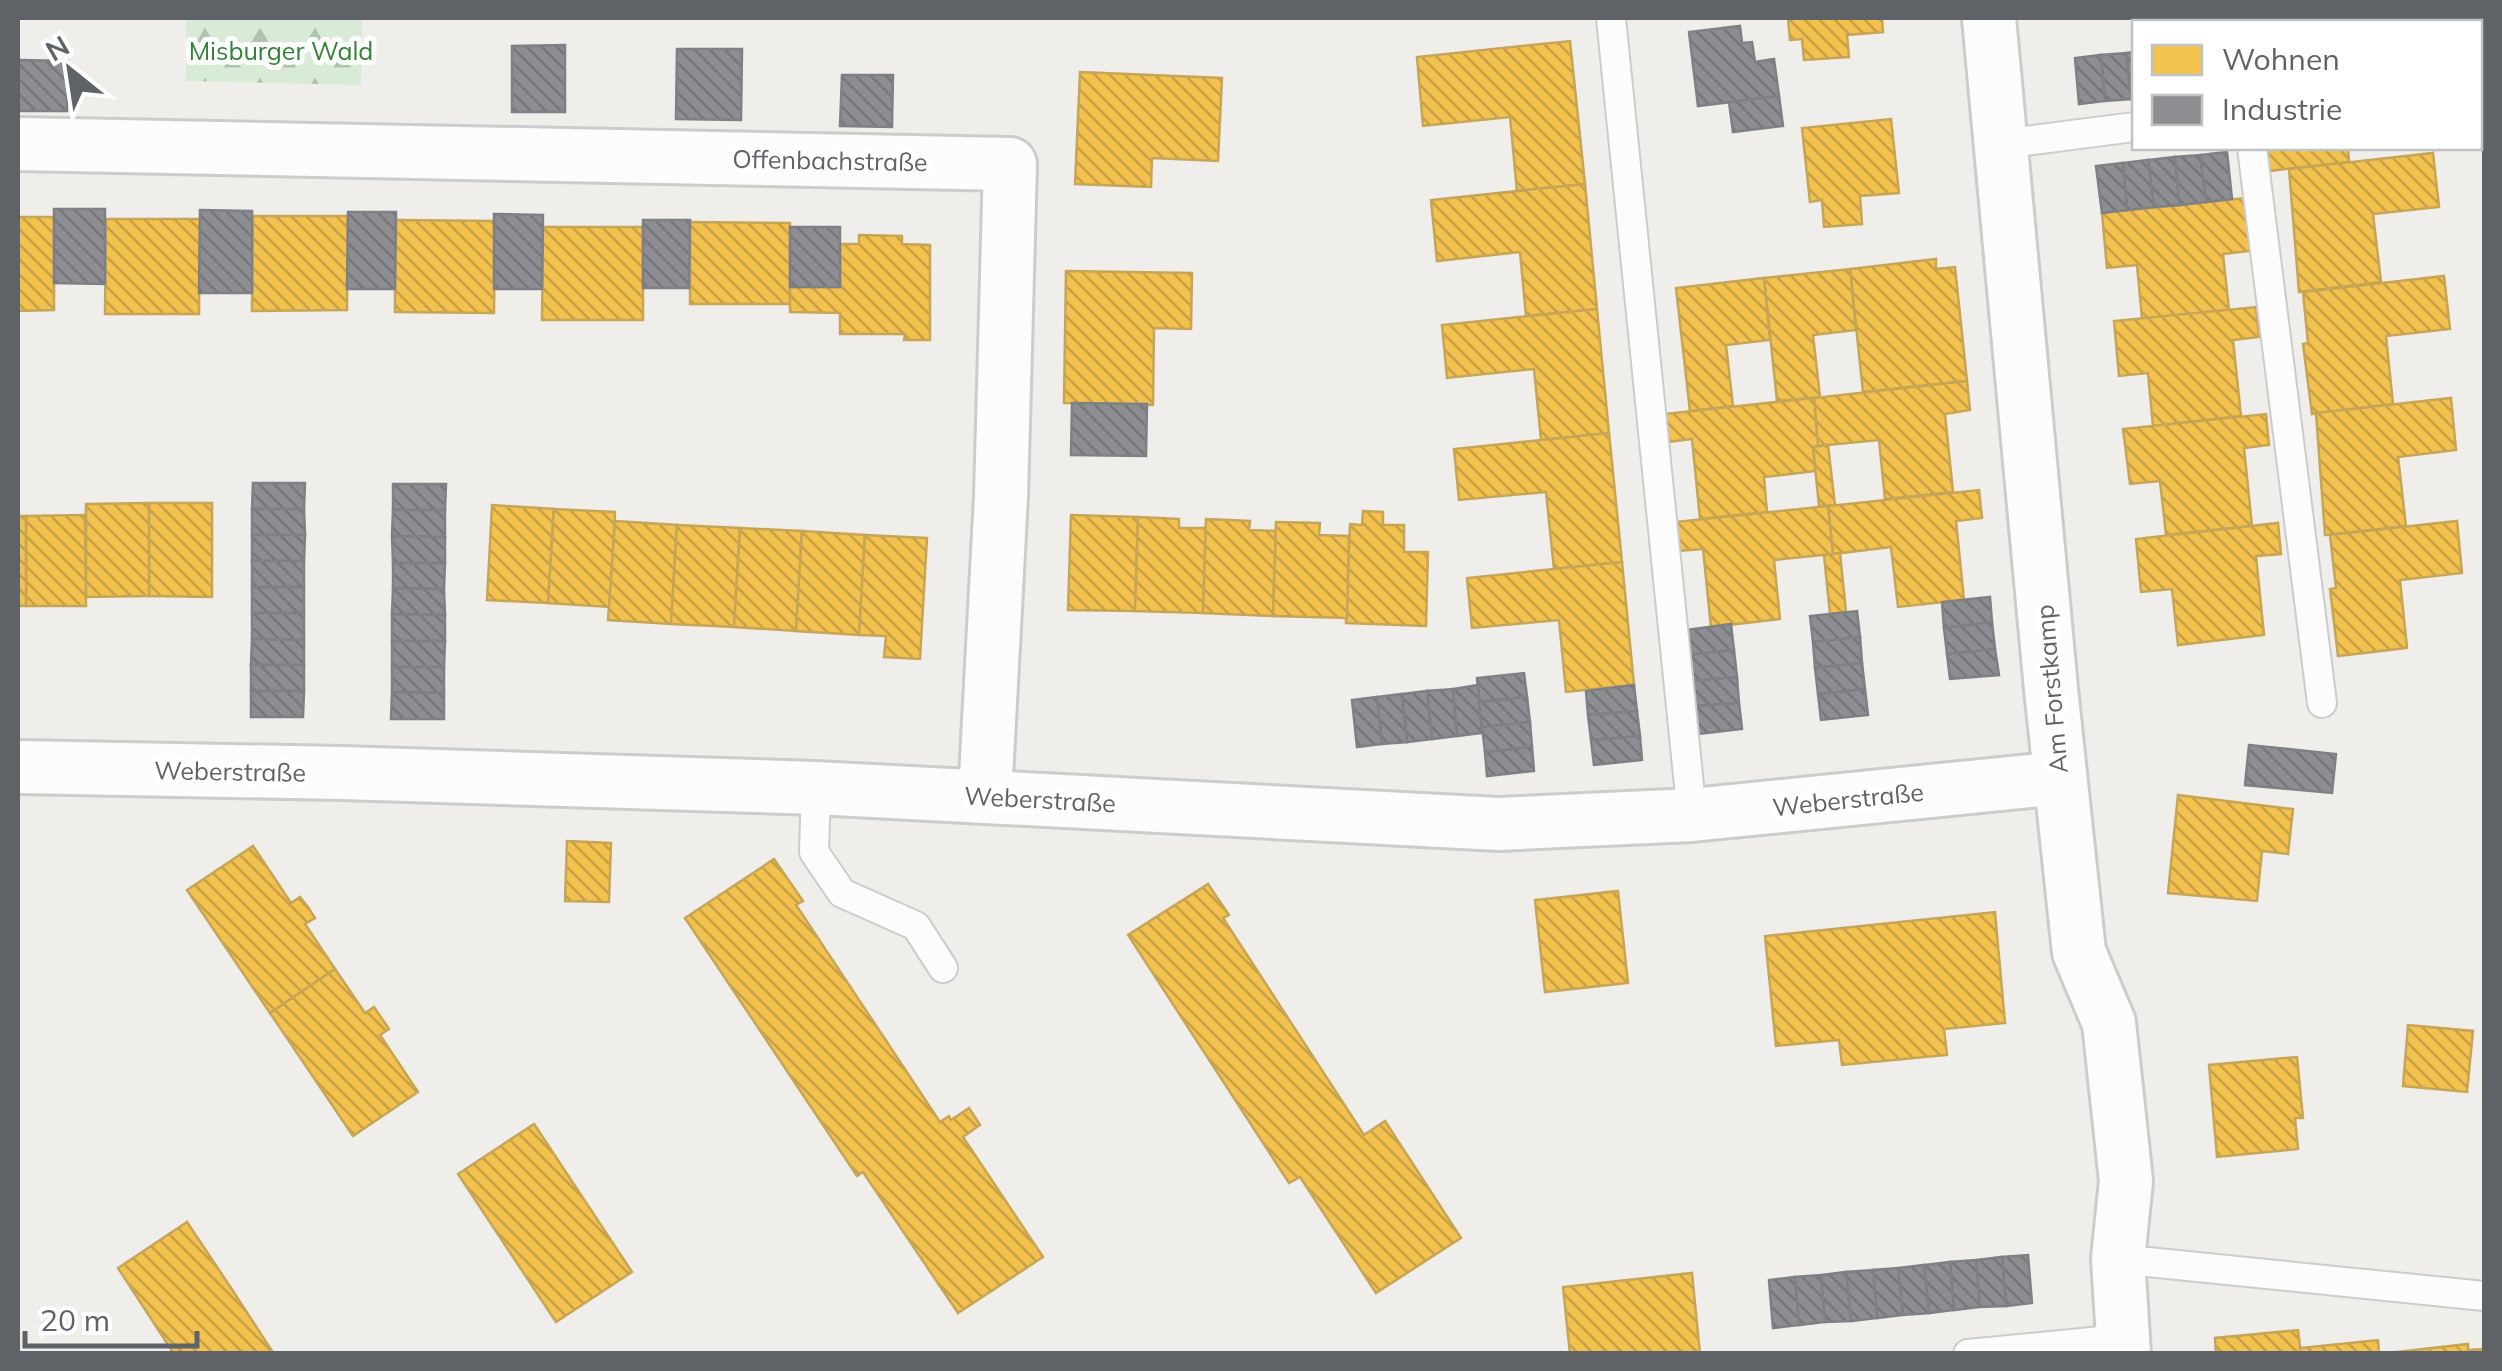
<svg xmlns="http://www.w3.org/2000/svg" width="2502" height="1371" viewBox="0 0 2502 1371" font-family="Mulish,sans-serif">
  <style>
    .forest { fill: url(#forest-firs) }
    .green { fill: #d8ebd6 }
    .homes { fill: url(#homes-back-hatch); stroke: #c6a556; stroke-width: 2.5 }
    .industry { fill: url(#industry-back-hatch); stroke: #7f8085; stroke-width: 2.5 }
    .lines { fill: none; stroke-linecap: round; stroke-linejoin: round }
    .lane-casing { stroke: #cbcccc; stroke-width: 32 }
    .street-casing { stroke: #cbcccc; stroke-width: 58 }
    .lane { stroke: #fdfcfc; stroke-width: 28 }
    .street { stroke: #fdfcfc; stroke-width: 52 }
    .labels { text-anchor: middle; dominant-baseline: central; stroke-width: 10; stroke-linejoin: round; paint-order: stroke }
    .park-label { font-size: 25px; fill: #348238; stroke: #fff }
    .street-label { font-size: 25px; fill: #5f6368; stroke: #fff }
  </style>
  <defs>
    <pattern id="forest-firs" width="22" height="20" patternUnits="userSpaceOnUse" patternTransform="scale(2.5)"><rect width="22" height="20" fill="#d8ebd6"/><path d="M5 1l3.5 6h-7zM16 11l3.5 6h-7z" fill="#b2c2b1"/></pattern>
    <pattern id="homes-back-hatch" width="6" height="6" patternUnits="userSpaceOnUse" patternTransform="scale(2.5)"><rect width="6" height="6" fill="#f2c14e"/><path d="M-1 5l2 2M0 0l6 6M5-1l2 2" fill="none" stroke="#c7a045"/></pattern>
    <pattern id="industry-back-hatch" width="6" height="6" patternUnits="userSpaceOnUse" patternTransform="scale(2.5)"><rect width="6" height="6" fill="#8d8d92"/><path d="M-1 5l2 2M0 0l6 6M5-1l2 2" fill="none" stroke="#76777b"/></pattern>
  </defs>
  <rect width="100%" height="100%" fill="#efeeea"/>
  <polygon class="forest" points="186,18 362,18 361,85 186,81"/>
  <polygon class="green" points="2472,18 2484,18 2484,116 2480,117 2480,22 2473,22"/>
  <g class="homes">
    <polygon points="1788,18 1882,18 1883,32 1847,35 1849,57 1804,60 1802,39 1790,40"/>
    <polygon points="1570,41 1585,184 1517,191 1510,117 1423,126 1417,57"/>
    <polygon points="1080,72 1222,78 1218,161 1152,158 1151,187 1075,184"/>
    <polygon points="1891,119 1899,193 1860,196 1862,224 1824,227 1822,200 1810,202 1802,128"/>
    <polygon points="2266,148 2348,148 2349,162 2269,171"/>
    <polygon points="2433,153 2439,207 2373,214 2381,282 2299,292 2289,169"/>
    <polygon points="1585,184 1597,309 1526,316 1520,252 1437,261 1431,200"/>
    <polygon points="2245,198 2250,251 2223,254 2229,310 2142,319 2137,265 2107,268 2102,213"/>
    <polygon points="253,216 348,216 347,310 252,311"/>
    <polygon points="18,217 54,217 54,310 18,311"/>
    <polygon points="106,219 200,219 199,314 105,314"/>
    <polygon points="395,220 495,221 494,313 395,312"/>
    <polygon points="690,222 790,223 790,304 690,304"/>
    <polygon points="543,227 643,227 643,320 542,320"/>
    <polygon points="859,235 902,236 902,244 930,245 930,340 904,340 905,334 840,334 840,313 790,312 790,287 840,287 840,244 859,244"/>
    <polygon points="1936,259 1936,269 1955,267 1967,381 1863,392 1850,269"/>
    <polygon points="1850,269 1856,330 1813,335 1820,397 1777,401 1764,278"/>
    <polygon points="1066,271 1192,273 1191,329 1154,328 1153,405 1064,403"/>
    <polygon points="2444,276 2450,329 2386,336 2393,404 2312,414 2303,344 2308,343 2303,292"/>
    <polygon points="1764,278 1770,340 1726,345 1733,406 1690,411 1676,288"/>
    <polygon points="2256,307 2259,337 2233,340 2241,416 2153,426 2148,373 2119,376 2114,321"/>
    <polygon points="1597,309 1609,433 1541,440 1534,369 1447,378 1442,325"/>
    <polygon points="1967,381 1970,410 1945,414 1953,492 1885,499 1879,440 1818,446 1814,398"/>
    <polygon points="1814,398 1818,446 1813,447 1816,471 1764,477 1767,512 1700,519 1692,439 1667,442 1664,414"/>
    <polygon points="2451,398 2456,450 2398,457 2406,526 2325,535 2316,413"/>
    <polygon points="2266,414 2269,445 2244,448 2252,526 2166,535 2160,481 2130,484 2123,429"/>
    <polygon points="1609,433 1622,562 1554,569 1546,492 1459,500 1454,449"/>
    <polygon points="1828,445 1835,505 1819,506 1813,447"/>
    <polygon points="1979,490 1982,518 1956,521 1964,600 1898,607 1891,547 1833,554 1828,506"/>
    <polygon points="149,503 212,503 212,597 149,596"/>
    <polygon points="149,503 149,596 86,597 86,504"/>
    <polygon points="492,505 554,509 548,603 487,600"/>
    <polygon points="1828,506 1833,554 1774,560 1780,619 1711,627 1703,549 1678,551 1675,522"/>
    <polygon points="554,509 615,512 610,607 548,603"/>
    <polygon points="1363,511 1383,512 1383,525 1404,525 1404,552 1428,552 1426,626 1346,623 1350,524 1362,525"/>
    <polygon points="85,515 86,606 26,606 26,516"/>
    <polygon points="1071,515 1138,517 1135,611 1068,610"/>
    <rect x="18" y="516" width="8" height="90"/>
    <polygon points="1138,517 1179,519 1179,528 1206,528 1203,613 1135,611"/>
    <polygon points="1206,519 1250,521 1249,530 1276,531 1273,616 1203,613"/>
    <polygon points="615,521 677,525 671,624 608,620"/>
    <polygon points="2457,521 2462,573 2400,580 2407,648 2338,656 2330,589 2336,588 2330,535"/>
    <polygon points="1276,522 1320,523 1319,535 1349,536 1347,618 1273,616"/>
    <polygon points="2278,523 2281,554 2256,556 2264,635 2178,645 2172,589 2141,592 2136,539"/>
    <polygon points="677,525 740,528 734,627 671,624"/>
    <polygon points="740,528 802,531 796,631 734,627"/>
    <polygon points="802,531 865,535 859,635 796,631"/>
    <polygon points="865,535 927,538 920,659 884,657 886,636 859,635"/>
    <polygon points="1840,553 1846,612 1830,614 1824,555"/>
    <polygon points="1622,562 1634,685 1566,692 1559,620 1472,628 1467,578"/>
    <polygon points="2178,795 2293,809 2288,854 2262,851 2257,901 2168,893"/>
    <polygon points="567,841 611,843 609,902 565,901"/>
    <polygon points="253,846 291,903 300,897 308,907 315,918 305,924 335,969 270,1013 187,890"/>
    <polygon points="774,859 803,901 796,905 940,1122 949,1116 951,1120 969,1108 980,1125 963,1137 1043,1257 958,1313 863,1172 857,1176 685,918"/>
    <polygon points="1208,884 1229,915 1223,918 1364,1135 1385,1121 1461,1238 1376,1293 1300,1177 1289,1183 1128,935"/>
    <polygon points="1618,891 1628,983 1545,992 1535,900"/>
    <polygon points="1995,912 2005,1023 1944,1029 1947,1055 1842,1065 1839,1040 1776,1046 1765,936"/>
    <polygon points="335,969 365,1013 374,1007 389,1029 380,1035 418,1092 353,1136 270,1013"/>
    <polygon points="2408,1025 2473,1031 2467,1092 2403,1086"/>
    <polygon points="2297,1057 2303,1118 2295,1118 2298,1149 2217,1157 2209,1065"/>
    <polygon points="534,1124 632,1272 556,1322 458,1174"/>
    <polygon points="187,1222 231,1288 274,1354 174,1354 118,1268"/>
    <polygon points="1692,1273 1700,1354 1570,1354 1563,1287"/>
    <polygon points="2298,1330 2301,1354 2216,1354 2215,1338"/>
    <polygon points="2378,1340 2379,1354 2301,1354 2300,1348"/>
    <polygon points="2468,1344 2468,1350 2484,1349 2484,1354 2379,1354"/>
  </g>
  <g class="industry">
    <polygon points="1740,26 1742,43 1752,42 1755,62 1774,59 1779,96 1698,106 1689,32"/>
    <polygon points="565,45 565,112 512,112 512,46"/>
    <polygon points="677,49 742,49 741,120 676,119"/>
    <polygon points="2134,52 2134,98 2131,99 2126,53"/>
    <polygon points="2126,53 2131,99 2105,101 2101,55"/>
    <polygon points="2101,55 2105,101 2079,104 2075,58"/>
    <polygon points="18,60 68,61 67,111 18,111"/>
    <polygon points="842,75 893,75 892,127 840,126"/>
    <polygon points="1779,96 1783,126 1733,132 1729,102"/>
    <polygon points="2227,152 2232,199 2206,202 2200,155"/>
    <polygon points="2200,155 2206,202 2179,205 2175,157"/>
    <polygon points="2175,157 2179,205 2154,207 2148,160"/>
    <polygon points="2148,160 2154,207 2127,210 2123,163"/>
    <polygon points="2123,163 2127,210 2102,213 2096,166"/>
    <polygon points="54,209 105,209 105,284 54,283"/>
    <polygon points="200,210 252,211 252,293 199,293"/>
    <polygon points="348,212 396,212 395,289 347,289"/>
    <polygon points="494,214 543,215 542,289 494,289"/>
    <polygon points="643,220 690,220 689,288 643,288"/>
    <rect x="790" y="227" width="50" height="60"/>
    <polygon points="1072,403 1147,404 1146,456 1071,455"/>
    <polygon points="253,483 305,483 304,509 252,509"/>
    <polygon points="393,484 446,484 445,510 393,510"/>
    <polygon points="252,509 304,509 305,535 252,535"/>
    <polygon points="393,510 445,510 445,537 392,536"/>
    <polygon points="252,535 305,535 304,561 252,561"/>
    <polygon points="392,536 445,537 445,563 393,563"/>
    <rect x="252" y="561" width="52" height="26"/>
    <polygon points="393,563 445,563 444,589 393,588"/>
    <rect x="252" y="587" width="52" height="26"/>
    <polygon points="393,588 444,589 445,615 392,614"/>
    <polygon points="1990,597 1992,622 1944,628 1942,602"/>
    <polygon points="1857,611 1860,637 1813,642 1810,616"/>
    <polygon points="252,613 304,613 304,640 252,639"/>
    <polygon points="392,614 445,615 445,641 392,641"/>
    <polygon points="1992,622 1995,649 1947,654 1944,628"/>
    <polygon points="1731,624 1734,650 1689,655 1686,630"/>
    <polygon points="1860,637 1862,663 1815,668 1813,642"/>
    <polygon points="252,639 304,640 304,665 251,665"/>
    <polygon points="392,641 445,641 444,667 392,667"/>
    <polygon points="1995,649 1999,675 1950,679 1947,654"/>
    <polygon points="1734,650 1737,677 1692,681 1689,655"/>
    <polygon points="1862,663 1865,689 1818,694 1815,668"/>
    <rect x="251" y="665" width="53" height="26"/>
    <polygon points="392,667 444,667 444,693 392,692"/>
    <polygon points="1524,673 1527,697 1479,702 1477,678"/>
    <polygon points="1737,677 1739,703 1694,706 1692,681"/>
    <polygon points="1478,685 1482,733 1457,736 1453,689"/>
    <polygon points="1634,685 1637,711 1588,715 1586,691"/>
    <polygon points="1453,689 1457,736 1432,739 1427,691"/>
    <polygon points="1865,689 1868,715 1821,720 1818,694"/>
    <polygon points="251,691 304,691 303,717 251,717"/>
    <polygon points="1427,691 1432,739 1407,742 1402,694"/>
    <polygon points="392,692 444,693 444,719 391,719"/>
    <polygon points="1402,694 1407,742 1382,744 1377,697"/>
    <polygon points="1377,697 1382,744 1357,747 1352,700"/>
    <polygon points="1527,697 1530,722 1482,727 1479,702"/>
    <polygon points="1739,703 1742,729 1697,734 1694,706"/>
    <polygon points="1637,711 1640,736 1591,740 1588,715"/>
    <polygon points="1530,722 1532,747 1485,752 1482,727"/>
    <polygon points="1640,736 1642,760 1594,765 1591,740"/>
    <polygon points="2249,745 2336,754 2332,793 2245,785"/>
    <polygon points="1532,747 1534,771 1487,776 1485,752"/>
    <polygon points="2028,1255 2032,1303 2006,1306 2002,1257"/>
    <polygon points="2002,1257 2006,1306 1980,1307 1976,1260"/>
    <polygon points="1976,1260 1980,1307 1954,1310 1950,1262"/>
    <polygon points="1950,1262 1954,1310 1929,1313 1924,1265"/>
    <polygon points="1924,1265 1929,1313 1903,1315 1898,1268"/>
    <polygon points="1898,1268 1903,1315 1877,1318 1873,1270"/>
    <polygon points="1873,1270 1877,1318 1851,1321 1846,1272"/>
    <polygon points="1846,1272 1851,1321 1825,1322 1821,1275"/>
    <polygon points="1821,1275 1825,1322 1799,1325 1795,1277"/>
    <polygon points="1795,1277 1799,1325 1773,1328 1769,1280"/>
  </g>
  <g class="lines">
    <g class="lane-casing">
      <g id="lane">
        <polyline points="1611,18 1692,815"/>
        <polyline points="2001,144 2134,127"/>
        <polyline points="2252,148 2322,703"/>
        <polyline points="816,788 814,852 842,893 916,926 943,968"/>
        <polyline points="2118,1259 2484,1296"/>
        <polyline points="1968,1354 2122,1339"/>
      </g>
    </g>
    <g class="street-casing">
      <g id="street">
        <polyline points="1989,18 2051,689 2079,952 2109,1023 2126,1181 2118,1259 2124,1354"/>
        <polyline points="18,144 1010,164 1001,496 985,796"/>
        <polyline points="18,767 342,773 816,788 1499,824 1692,815 2060,778"/>
      </g>
    </g>
    <use href="#lane" class="lane"/>
    <use href="#street" class="street"/>
  </g>
  <g class="labels">
    <g class="park-label">
      <text x="281" y="50">Misburger Wald</text>
    </g>
    <g class="street-label">
      <text transform="translate(830 160) rotate(1)">Offenbachstraße</text>
      <text transform="translate(2051 689) rotate(-95)">Am Forstkamp</text>
      <text transform="translate(230 771) rotate(1)">Weberstraße</text>
      <text transform="translate(1040 799) rotate(3)">Weberstraße</text>
      <text transform="translate(1848 799) rotate(-6)">Weberstraße</text>
    </g>
  </g>
  <rect width="2502" height="1371" fill="none" stroke="#5f6368" stroke-width="40"/>
  <rect x="2132" y="20" width="350" height="130" fill="#ffffff" stroke="#bfc1c3" stroke-width="2.5"/>
  <rect x="2152" y="45" width="50" height="30" fill="#f2c14e" stroke="#bfc1c3" stroke-width="2.5"/>
  <text x="2222" y="70" font-size="30" fill="#5f6368">Wohnen</text>
  <rect x="2152" y="95" width="50" height="30" fill="#8d8d92" stroke="#bfc1c3" stroke-width="2.5"/>
  <text x="2222" y="120" font-size="30" fill="#5f6368">Industrie</text>
  <g transform="translate(70 70) rotate(330)" stroke="#ffffff" stroke-width="8" paint-order="stroke">
  <path d="M0-8L18 38L0 25L-18 38Z" fill="#5f6368"/>
  <text y="-15" font-size="28" font-weight="bold" text-anchor="middle" fill="#5f6368">N</text>
  </g>
  <path d="M25 1331v15h172v-15" fill="none" stroke="#5f6368" stroke-width="5"/>
  <text x="40" y="1331" font-size="30" fill="#5f6368" stroke="#ffffff" stroke-width="8" paint-order="stroke">20 m</text>
</svg>
